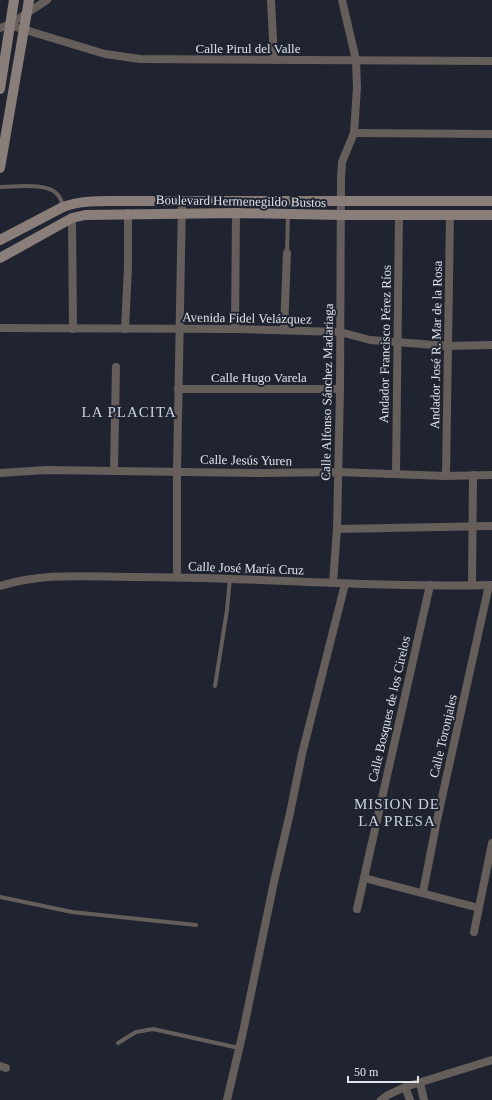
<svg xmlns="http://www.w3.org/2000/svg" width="492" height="1100" viewBox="0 0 492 1100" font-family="'Times New Roman',serif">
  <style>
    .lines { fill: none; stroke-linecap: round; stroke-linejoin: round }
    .lane { stroke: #655e5b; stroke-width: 4 }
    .street { stroke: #655e5b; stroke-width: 8 }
    .secondary { stroke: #897e79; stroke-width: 10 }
    .labels { text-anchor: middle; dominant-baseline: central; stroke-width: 4; stroke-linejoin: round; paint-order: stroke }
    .street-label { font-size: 13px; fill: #dfe3eb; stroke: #202430 }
    .quarter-label { font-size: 15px; letter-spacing: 1px; fill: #cad1e1; stroke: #202430 }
  </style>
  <rect width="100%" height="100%" fill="#202430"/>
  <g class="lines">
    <g class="lane">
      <path d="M0,187C15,187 49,182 58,195C61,198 62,203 63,207"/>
      <polyline points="287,253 288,214"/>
      <polyline points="215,686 227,610 230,578"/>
      <polyline points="0,897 72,912 196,925"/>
      <polyline points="118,1043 136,1032 153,1029 239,1048"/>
    </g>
    <g class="street">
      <polyline points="271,0 274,60"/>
      <polyline points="9,25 105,54 140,59 492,61"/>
      <polyline points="0,28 9,25 47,0"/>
      <polyline points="354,133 492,134"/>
      <polyline points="72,218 73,329"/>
      <polyline points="0,328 235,329 340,332 370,340 448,346 492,345"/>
      <polyline points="125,329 128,267 128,213"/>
      <polyline points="235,329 236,213"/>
      <polyline points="284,330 287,253"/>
      <polyline points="178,389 340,389"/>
      <polyline points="114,470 116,367"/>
      <polyline points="0,473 46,470 262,473 338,472 446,476 492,475"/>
      <polyline points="396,474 399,215"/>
      <polyline points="446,476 450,215"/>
      <polyline points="337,529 492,526"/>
      <polyline points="177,577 177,471 182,201"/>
      <polyline points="333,583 337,529 340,389 341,178 342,162 354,133 357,87 356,60 342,0"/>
      <polyline points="472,585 473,475"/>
      <path d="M0,586C44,572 89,577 135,577C254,577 373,588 492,585"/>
      <polyline points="364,878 479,908"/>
      <polyline points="423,892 437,820 489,585"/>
      <polyline points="357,909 430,585"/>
      <polyline points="474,932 492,843"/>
      <polyline points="0,1066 6,1068"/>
      <polyline points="420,1083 424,1100"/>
      <polyline points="405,1087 410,1100"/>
      <polyline points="227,1100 243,1032 274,882 290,813 302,754 345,584"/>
      <polyline points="381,1100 388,1095 405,1087 492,1060"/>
    </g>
    <g class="secondary">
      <polyline points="0,89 14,0"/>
      <polyline points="0,168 29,0"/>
      <path d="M0,240L63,207C82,200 102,201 121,201H492"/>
      <polyline points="0,258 72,218 85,215 236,213 341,215 492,215"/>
    </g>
  </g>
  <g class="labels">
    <g class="street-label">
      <text x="248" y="48">Calle Pirul del Valle</text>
      <text transform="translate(241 201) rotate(1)">Boulevard Hermenegildo Bustos</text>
      <text transform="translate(247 318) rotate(1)">Avenida Fidel Velázquez</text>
      <text transform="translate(385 344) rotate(-89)">Andador Francisco Pérez Ríos</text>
      <text transform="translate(436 345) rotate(-89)">Andador José R. Mar de la Rosa</text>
      <text x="259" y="377">Calle Hugo Varela</text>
      <text transform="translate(327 392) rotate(-89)">Calle Alfonso Sánchez Madariaga</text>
      <text transform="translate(246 460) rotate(1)">Calle Jesús Yuren</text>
      <text transform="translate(246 568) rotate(2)">Calle José María Cruz</text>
      <text transform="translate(389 709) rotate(-77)">Calle Bosques de los Cirelos</text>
      <text transform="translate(443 736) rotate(-77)">Calle Toronjales</text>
    </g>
    <g class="quarter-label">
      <text x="129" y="412">LA PLACITA</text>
      <text x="397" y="804">MISION DE<tspan x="397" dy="17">LA PRESA</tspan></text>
    </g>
  </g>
  <path d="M348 1076v6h70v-6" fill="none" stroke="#dfe3eb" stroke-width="2"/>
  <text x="354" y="1076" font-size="12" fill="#dfe3eb" stroke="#202430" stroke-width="3" paint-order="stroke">50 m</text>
</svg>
